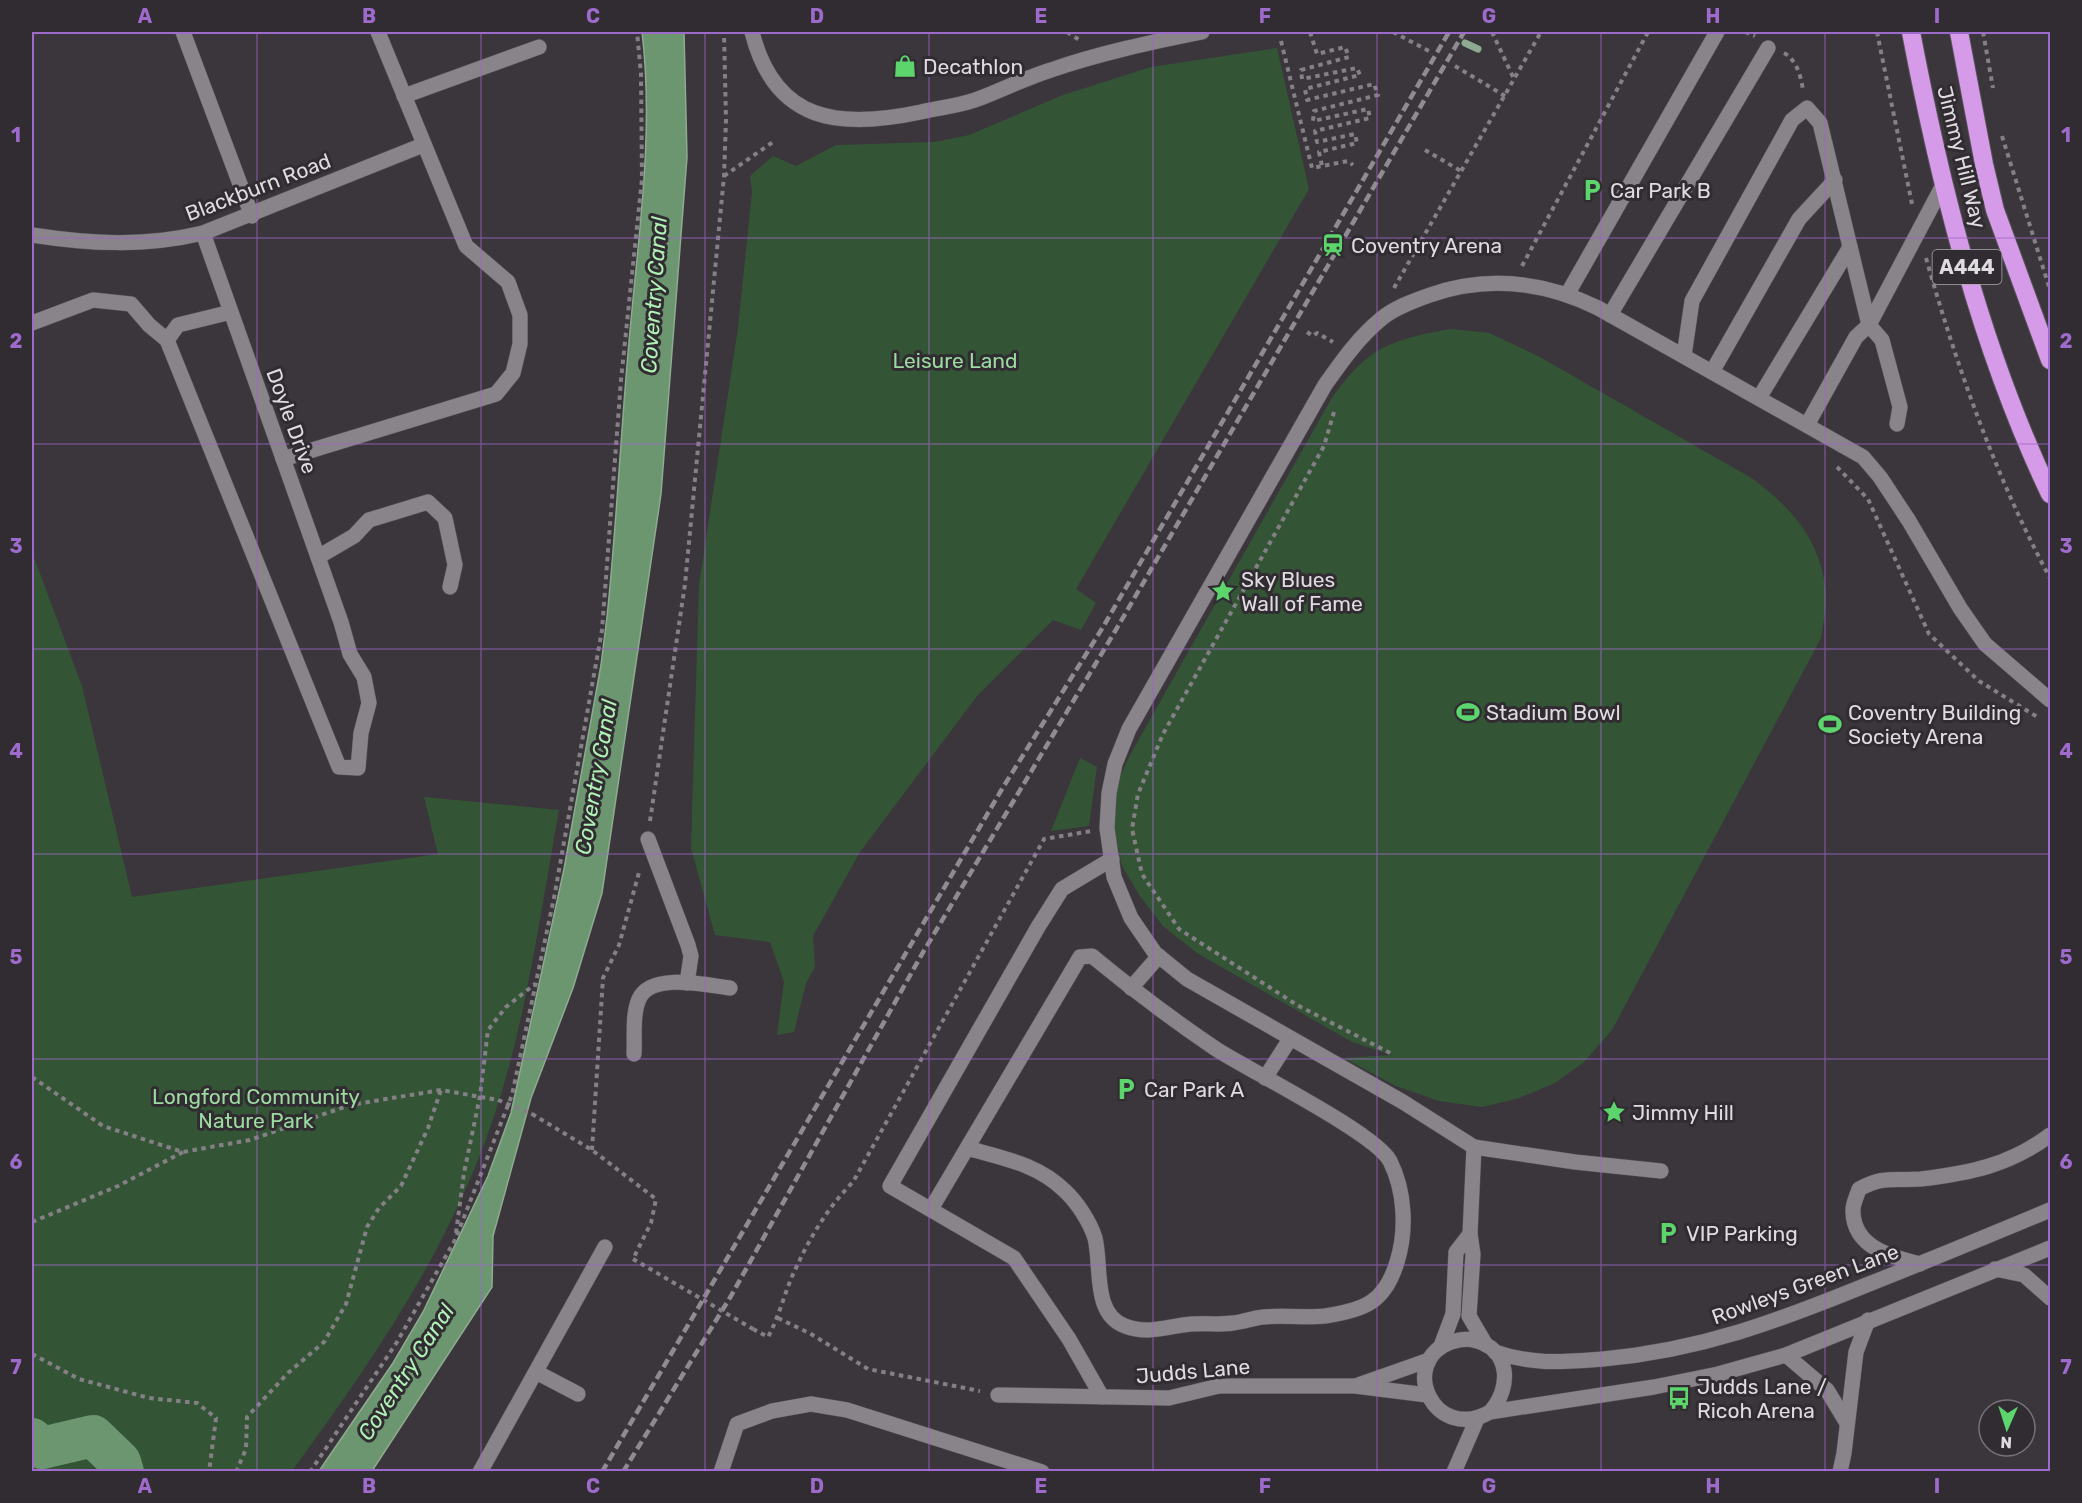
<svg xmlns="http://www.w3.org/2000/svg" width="2082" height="1503" viewBox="0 0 2082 1503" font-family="Rubik,sans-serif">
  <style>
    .green { fill: #335536 }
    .water { fill: #6c966f; stroke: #8eab91; stroke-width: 1.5 }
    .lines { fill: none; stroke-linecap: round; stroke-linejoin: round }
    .stream { stroke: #8eab91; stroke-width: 7 }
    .river { stroke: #6c966f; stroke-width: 42 }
    .minor-casing { stroke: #575258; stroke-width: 16 }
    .highway-casing { stroke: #575258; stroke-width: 20 }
    .path { stroke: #848085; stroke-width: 4; stroke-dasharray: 4.5 4.5; stroke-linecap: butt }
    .minor { stroke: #89838a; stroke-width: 15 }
    .highway { stroke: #d59ae8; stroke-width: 18 }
    .rail { stroke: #8f8b90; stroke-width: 4.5; stroke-dasharray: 9 4.5; stroke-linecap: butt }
    .path-bridge { stroke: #848085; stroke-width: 4; stroke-dasharray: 4.5 4.5; stroke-linecap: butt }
    .grid { fill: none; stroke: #9e6acb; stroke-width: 1.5; stroke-opacity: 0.55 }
    .labels { text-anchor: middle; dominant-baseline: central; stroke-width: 6; stroke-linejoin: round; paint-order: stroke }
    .shield { fill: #312c32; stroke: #aba7ac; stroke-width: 1.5 }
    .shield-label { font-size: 20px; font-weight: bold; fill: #dfdce0 }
    .poi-label { font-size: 21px; fill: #dfdce0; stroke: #312c32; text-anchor: start }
    .street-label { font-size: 21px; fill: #dfdce0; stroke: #312c32 }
    .park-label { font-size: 21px; fill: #9bdba0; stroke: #312c32 }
    .water-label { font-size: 22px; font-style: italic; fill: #b0f1b5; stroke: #312c32 }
    .neatline { fill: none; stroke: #9e6acb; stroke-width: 2 }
    .grid-label { font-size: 20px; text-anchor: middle; font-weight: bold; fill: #9e6acb }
  </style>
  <rect width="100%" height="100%" fill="#3b363c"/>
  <g class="green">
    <polygon points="1277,48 1309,189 1076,589 1096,603 1081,630 1053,620 977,696 860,852 813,936 815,967 806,983 794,1032 777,1035 784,982 770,942 715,935 691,848 699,585 738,328 752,192 750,176 773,156 796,166 836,145 935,142 969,135 1063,95 1151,67"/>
    <path d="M1451,329L1489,333L1538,356L1753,479C1794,510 1823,543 1826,597C1826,610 1823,625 1821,638L1612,1030L1584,1062L1555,1083L1519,1098L1482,1107L1439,1101L1396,1086L1344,1058L1392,1055L1352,1042L1197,953L1163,926L1140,896L1122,866L1116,839L1112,810L1117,783L1130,755L1330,401C1367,348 1388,340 1451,329Z"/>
    <path d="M32,552L82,686L132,897L438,854L424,797L559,810C542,904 529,1000 502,1091C459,1235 379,1352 292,1471H32Z"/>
    <polygon points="1080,758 1097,767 1089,826 1051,831"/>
  </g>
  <path class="water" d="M642,32H684L687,157L661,494L602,893L573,988L531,1098L493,1236L492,1287L372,1471H319L393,1363L423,1312L488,1176L511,1113L564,869L601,665L607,617C617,522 621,426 630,331C639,231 654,132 642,32Z"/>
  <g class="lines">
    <polyline class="stream" points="1465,43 1478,49"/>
    <polyline class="river" points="32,1439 42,1448 93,1436 120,1462 123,1472"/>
    <g class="minor-casing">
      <g id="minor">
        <polyline points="183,32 252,216"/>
        <path d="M752,32C775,124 841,129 921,112C938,108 958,106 975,100C1000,91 1025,78 1051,70C1100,53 1152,42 1202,32"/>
        <polyline points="404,96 539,47"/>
        <polyline points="203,233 341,622 350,654 364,677 369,703 361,733 358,768 339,767 167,340 178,325 231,312"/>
        <path d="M32,235C90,244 145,247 203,233L423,145"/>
        <polyline points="1568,293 1717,32"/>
        <polyline points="1610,315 1768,48"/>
        <polyline points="32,323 93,300 131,304 149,325 167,340"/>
        <polyline points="1684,356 1692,301 1792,120 1807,108 1820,123 1869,325 1882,340 1900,407 1897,424"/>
        <polyline points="1712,372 1799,219 1835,180"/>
        <polyline points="1759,398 1850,247"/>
        <polyline points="1807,425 1856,337 1869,325 1943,185"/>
        <polyline points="283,459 496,394 513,373 520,344 520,315 508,282 466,246 378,32"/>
        <polyline points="318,557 354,536 369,520 428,502 445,518 455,565 450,587"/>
        <polyline points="648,839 688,945 691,956 687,983"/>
        <polyline points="1131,988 1159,956"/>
        <path d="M634,1054C635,1037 632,1015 639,999C651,972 706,985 730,988"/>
        <polyline points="1265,1078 1290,1039"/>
        <polyline points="1474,1147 1470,1234 1473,1254 1469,1316 1486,1345"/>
        <path d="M1661,1171L1575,1162L1474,1147L1403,1102L1187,979L1155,953L1131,918L1114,877L1107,828L1109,793L1115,764L1129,729L1325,385C1342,361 1358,338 1381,319C1394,308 1413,301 1430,295C1488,275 1543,281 1598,308L1863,457L1880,477L1909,521L1960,608L1985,644L2050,700"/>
        <path d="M931,1209L1080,957L1092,956C1132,989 1173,1020 1216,1049C1250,1071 1375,1133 1390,1161C1405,1191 1407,1230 1397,1262C1385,1302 1365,1310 1325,1316C1305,1318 1284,1315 1263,1317C1253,1318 1243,1322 1233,1323C1219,1325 1205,1323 1191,1324C1168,1326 1148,1335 1125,1326C1092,1314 1102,1266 1095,1238C1090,1222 1077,1202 1065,1191C1038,1164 1002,1158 967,1148"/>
        <path d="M1920,1264C1892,1257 1854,1248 1853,1212C1852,1205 1857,1196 1859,1189C1885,1175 1895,1181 1921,1179C1971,1173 2010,1165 2050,1135"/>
        <polyline points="1995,1269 2024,1275 2050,1298"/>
        <polyline points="1441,1346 1453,1314 1456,1252 1470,1234"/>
        <path d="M1495,1352C1534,1365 1562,1362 1603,1359C1702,1350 1778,1321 1869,1284C1930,1260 1990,1235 2050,1210"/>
        <polyline points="1786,1355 1827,1390 1847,1423"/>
        <polyline points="536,1372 578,1394"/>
        <polyline points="1358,1385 1429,1360"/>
        <polyline points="998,1395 1169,1398 1219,1386 1355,1386 1427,1395"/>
        <polyline points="1102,1397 1069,1339 1014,1258 890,1186 1038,927 1062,889 1112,859"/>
        <path d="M1490,1412C1512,1388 1511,1348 1473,1340C1466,1338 1458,1340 1451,1342C1397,1362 1434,1444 1490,1412L1654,1387L1718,1374L1786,1355L2050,1248"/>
        <polyline points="480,1472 605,1247"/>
        <polyline points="721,1472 737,1424 772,1411 811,1404 847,1410 1042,1472"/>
        <polyline points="1454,1472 1477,1419"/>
        <polyline points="1840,1472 1844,1453 1856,1352 1868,1320"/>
      </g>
    </g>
    <g class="highway-casing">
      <g id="highway">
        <path d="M1911,32C1941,189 1981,349 2050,494"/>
        <polyline points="1959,32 1984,164 1995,210 2050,360"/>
      </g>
    </g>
    <g class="path">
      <polyline points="1067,32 1081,41"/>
      <polyline points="1310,32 1317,54 1345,47 1349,57 1301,70 1302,79 1357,68 1360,75 1305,89 1307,100 1374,84 1378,95 1314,111 1313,121 1368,109 1370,118 1315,131 1317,142 1355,134 1357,143 1319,152 1322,166"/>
      <polyline points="1393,32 1429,51"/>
      <polyline points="1492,32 1514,79"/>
      <polyline points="1745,32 1755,36"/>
      <polyline points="1877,32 1912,204"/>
      <polyline points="1983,32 1993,88"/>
      <polyline points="1281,41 1312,168 1348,161 1353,165"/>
      <path d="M1784,53C1797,60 1801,77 1803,90"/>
      <polyline points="1455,66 1505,96"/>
      <polyline points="2002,136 2050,290"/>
      <polyline points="1425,150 1461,171"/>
      <polyline points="724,176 773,142"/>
      <path d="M1926,258C1957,367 1996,478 2050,578"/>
      <polyline points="1522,266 1648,32"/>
      <polyline points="1394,288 1541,32"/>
      <polyline points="1307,332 1313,336 1317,333 1333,342"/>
      <polyline points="1334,412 1324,446 1163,734 1138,794 1132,829 1142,874 1179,929 1297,1005 1394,1055"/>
      <polyline points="1837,467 1868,499 1929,634 1979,681 2039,718"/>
      <polyline points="650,821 685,584 724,176 726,120 724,32"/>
      <polyline points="32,1077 103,1126 183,1152 250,1140 350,1105 441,1090 498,1100"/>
      <polyline points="532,1114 592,1150 656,1199 651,1223 633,1259"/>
      <polyline points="592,1150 603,978 619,945 640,869"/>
      <polyline points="32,1222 118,1186 183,1152"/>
      <polyline points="456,1233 464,1173 480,1096 488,1030 506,1007 535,984"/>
      <polyline points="778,1318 811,1334 868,1369 980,1391"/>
      <path d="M753,1329L768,1337C780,1315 785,1290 796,1268C810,1237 829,1206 853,1182L1044,839L1091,831"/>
      <polyline points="32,1354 79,1379 149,1398 197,1403 216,1418 209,1472"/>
      <polyline points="236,1472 246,1449 247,1417 288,1373 324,1342 346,1304 367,1227 379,1208 401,1186 428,1128 441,1090"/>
      <polyline points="310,1472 397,1342 455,1240 512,1095 554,898 602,630 621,380 642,179 641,74 637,32"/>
    </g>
    <use href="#minor" class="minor"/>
    <use href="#highway" class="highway"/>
    <g class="rail">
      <polyline points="602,1472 1002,789 1103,627 1449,32"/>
      <polyline points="623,1472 731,1296 922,954 1114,633 1464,32"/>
    </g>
    <g class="path-bridge">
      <polyline points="498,1100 532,1114"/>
      <polyline points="633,1259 753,1329"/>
    </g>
  </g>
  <path class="grid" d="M257,32V1472M481,32V1472M705,32V1472M929,32V1472M1153,32V1472M1377,32V1472M1601,32V1472M1825,32V1472M32,238H2050M32,444H2050M32,649H2050M32,854H2050M32,1059H2050M32,1265H2050"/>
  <defs>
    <g id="shop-bare" transform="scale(1.8)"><path d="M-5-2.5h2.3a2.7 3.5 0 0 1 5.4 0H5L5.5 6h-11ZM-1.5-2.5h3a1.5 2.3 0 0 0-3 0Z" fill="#5cd56d" stroke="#312c32" stroke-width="2.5" paint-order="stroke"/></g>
    <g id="parking-bare" transform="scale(1.8)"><path d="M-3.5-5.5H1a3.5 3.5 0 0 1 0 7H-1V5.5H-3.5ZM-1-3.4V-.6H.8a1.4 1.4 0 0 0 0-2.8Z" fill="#5cd56d" stroke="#312c32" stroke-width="2.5" paint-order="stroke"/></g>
    <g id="station-bare" transform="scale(1.8)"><path d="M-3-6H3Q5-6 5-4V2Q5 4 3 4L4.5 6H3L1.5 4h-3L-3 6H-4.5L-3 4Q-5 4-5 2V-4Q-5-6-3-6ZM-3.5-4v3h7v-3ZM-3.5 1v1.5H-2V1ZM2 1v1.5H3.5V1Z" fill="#5cd56d" stroke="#312c32" stroke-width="2.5" paint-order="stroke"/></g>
    <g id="sight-bare" transform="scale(1.8)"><path d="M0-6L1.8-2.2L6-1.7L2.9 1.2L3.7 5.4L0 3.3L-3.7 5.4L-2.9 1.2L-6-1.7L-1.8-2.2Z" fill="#5cd56d" stroke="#312c32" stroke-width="2.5" paint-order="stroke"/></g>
    <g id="stadium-bare" transform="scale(1.8)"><path d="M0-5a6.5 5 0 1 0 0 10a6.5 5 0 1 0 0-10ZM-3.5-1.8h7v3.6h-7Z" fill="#5cd56d" stroke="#312c32" stroke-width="2.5" paint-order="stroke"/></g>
    <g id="bus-bare" transform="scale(1.8)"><path d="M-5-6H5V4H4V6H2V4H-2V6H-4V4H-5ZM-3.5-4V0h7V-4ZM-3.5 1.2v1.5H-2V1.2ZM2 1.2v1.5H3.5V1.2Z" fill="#5cd56d" stroke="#312c32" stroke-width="2.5" paint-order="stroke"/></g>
  </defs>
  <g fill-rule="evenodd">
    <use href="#shop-bare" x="905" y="66"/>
    <use href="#parking-bare" x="1592" y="190"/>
    <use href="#station-bare" x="1333" y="245"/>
    <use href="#sight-bare" x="1223" y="591"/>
    <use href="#stadium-bare" x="1468" y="712"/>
    <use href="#stadium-bare" x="1830" y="724"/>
    <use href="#parking-bare" x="1126" y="1089"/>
    <use href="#sight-bare" x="1614" y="1112"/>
    <use href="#parking-bare" x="1668" y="1233"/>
    <use href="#bus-bare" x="1679" y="1398"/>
  </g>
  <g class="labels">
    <rect class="shield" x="1932.5" y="250" width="69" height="34" rx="4.5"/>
    <g class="shield-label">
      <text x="1967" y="267">A444</text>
    </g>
    <g class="poi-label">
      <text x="923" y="66">Decathlon</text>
      <text x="1610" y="190">Car Park B</text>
      <text x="1351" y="245">Coventry Arena</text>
      <text x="1241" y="579">Sky Blues<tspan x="1241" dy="24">Wall of Fame</tspan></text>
      <text x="1486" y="712">Stadium Bowl</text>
      <text x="1848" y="712">Coventry Building<tspan x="1848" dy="24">Society Arena</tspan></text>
      <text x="1144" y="1089">Car Park A</text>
      <text x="1632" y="1112">Jimmy Hill</text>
      <text x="1686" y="1233">VIP Parking</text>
      <text x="1697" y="1386">Judds Lane /<tspan x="1697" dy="24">Ricoh Arena</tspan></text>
    </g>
    <g class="street-label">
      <text transform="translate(1962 157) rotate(76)">Jimmy Hill Way</text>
      <text transform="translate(258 187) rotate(-21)">Blackburn Road</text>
      <text transform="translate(292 421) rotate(70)">Doyle Drive</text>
      <text transform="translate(1805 1284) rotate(-20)">Rowleys Green Lane</text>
      <text transform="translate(1193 1371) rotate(-5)">Judds Lane</text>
    </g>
    <g class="park-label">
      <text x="955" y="360">Leisure Land</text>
      <text x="256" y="1096">Longford Community<tspan x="256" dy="24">Nature Park</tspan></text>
    </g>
    <g class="water-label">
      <text transform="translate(654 295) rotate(-86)">Coventry Canal</text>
      <text transform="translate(596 777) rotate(-80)">Coventry Canal</text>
      <text transform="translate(406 1372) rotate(-57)">Coventry Canal</text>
    </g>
  </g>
  <rect width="2082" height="1503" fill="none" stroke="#312c32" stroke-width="66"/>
  <g transform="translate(2007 1428) rotate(183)"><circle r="28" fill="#312c32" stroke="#777278" stroke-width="1.5"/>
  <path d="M0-4.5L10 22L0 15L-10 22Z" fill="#5cd56d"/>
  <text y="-9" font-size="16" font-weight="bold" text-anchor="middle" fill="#dfdce0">N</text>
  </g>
  <rect x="33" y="33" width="2016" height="1437" class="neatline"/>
  <g class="grid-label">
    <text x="145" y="23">A</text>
    <text x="369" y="23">B</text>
    <text x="593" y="23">C</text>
    <text x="817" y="23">D</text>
    <text x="1041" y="23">E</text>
    <text x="1265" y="23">F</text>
    <text x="1489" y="23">G</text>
    <text x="1713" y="23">H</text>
    <text x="1937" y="23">I</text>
    <text x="16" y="142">1</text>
    <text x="2066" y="142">1</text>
    <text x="16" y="348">2</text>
    <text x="2066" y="348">2</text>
    <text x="16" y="553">3</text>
    <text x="2066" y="553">3</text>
    <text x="16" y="758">4</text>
    <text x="2066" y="758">4</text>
    <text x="16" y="964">5</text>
    <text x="2066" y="964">5</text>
    <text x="16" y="1169">6</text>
    <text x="2066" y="1169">6</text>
    <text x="16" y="1374">7</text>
    <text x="2066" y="1374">7</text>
    <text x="145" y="1493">A</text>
    <text x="369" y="1493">B</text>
    <text x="593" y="1493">C</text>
    <text x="817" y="1493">D</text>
    <text x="1041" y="1493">E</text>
    <text x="1265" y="1493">F</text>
    <text x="1489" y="1493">G</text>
    <text x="1713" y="1493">H</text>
    <text x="1937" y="1493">I</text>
  </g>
</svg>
